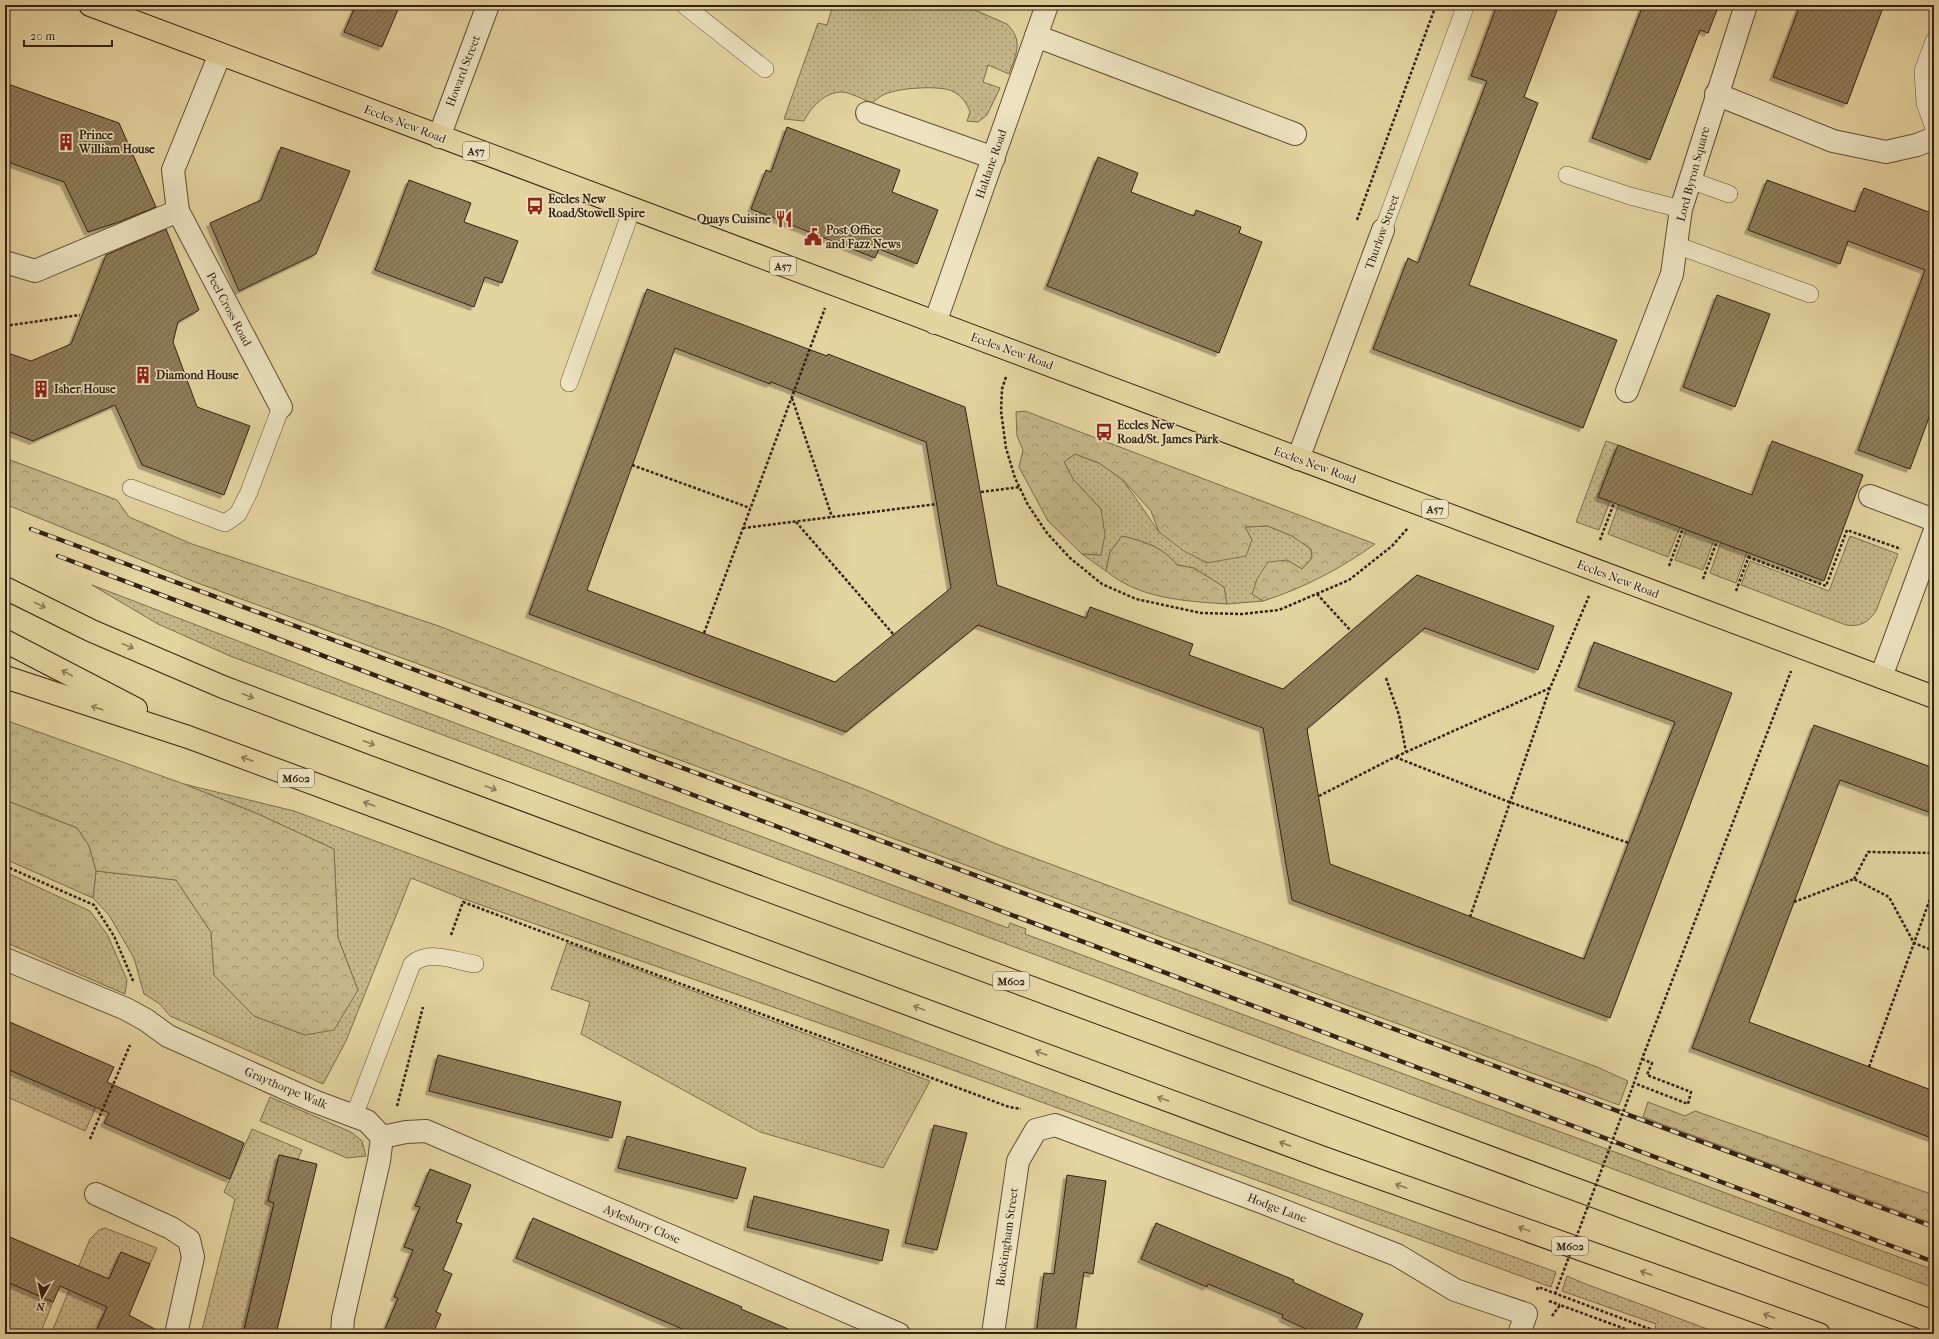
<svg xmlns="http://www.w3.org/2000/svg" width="1939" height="1339" viewBox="0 0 1939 1339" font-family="'IM FELL French Canon',serif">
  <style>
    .grass { fill: url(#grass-dots); stroke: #7d6c4d }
    .forest { fill: url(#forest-crowns); stroke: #7d6c4d }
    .park { fill: url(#park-tufts); stroke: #7d6c4d }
    .building { fill: url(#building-hatch); stroke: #342112; fill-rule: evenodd; filter: url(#shadow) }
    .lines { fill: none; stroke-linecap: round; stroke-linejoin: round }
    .service-casing { stroke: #604e36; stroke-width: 18 }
    .minor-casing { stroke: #604e36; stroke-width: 24 }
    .primary-casing { stroke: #342112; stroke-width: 24 }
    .motorway-casing { stroke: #342112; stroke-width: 24 }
    .path { stroke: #342112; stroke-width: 2.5; stroke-dasharray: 3 2; stroke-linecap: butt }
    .service { stroke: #ede3c1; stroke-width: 17 }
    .minor { stroke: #ede3c1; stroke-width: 22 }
    .primary { stroke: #e4d4a0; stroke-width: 22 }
    .motorway { stroke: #e4d4a0; stroke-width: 22 }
    .rail-casing { stroke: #342112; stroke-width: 4.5 }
    .rail { stroke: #ede3c1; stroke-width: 3; stroke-dasharray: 9; stroke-linecap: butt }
    .path-bridge { stroke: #342112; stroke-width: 2.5; stroke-dasharray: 3 2; stroke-linecap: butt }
    .oneway { stroke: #8c7a59 }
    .labels { text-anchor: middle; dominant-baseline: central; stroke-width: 3; stroke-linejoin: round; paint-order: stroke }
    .shield { fill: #ede3c1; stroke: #6c5b46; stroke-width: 1 }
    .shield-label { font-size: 11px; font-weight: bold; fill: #342112 }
    .street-label { font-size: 12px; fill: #342112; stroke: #ede3c1 }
    .poi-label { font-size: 12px; font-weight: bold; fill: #342112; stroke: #ede3c1; text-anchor: start }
  </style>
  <defs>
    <pattern id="grass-dots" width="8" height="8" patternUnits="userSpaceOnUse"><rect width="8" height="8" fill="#c6b688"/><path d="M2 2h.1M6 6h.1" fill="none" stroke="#a2946e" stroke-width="1.8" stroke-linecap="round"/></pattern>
    <pattern id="forest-crowns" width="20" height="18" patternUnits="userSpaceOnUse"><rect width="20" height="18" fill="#c6b688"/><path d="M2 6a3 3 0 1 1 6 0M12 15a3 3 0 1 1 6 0" fill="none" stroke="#a2946e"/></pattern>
    <pattern id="park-tufts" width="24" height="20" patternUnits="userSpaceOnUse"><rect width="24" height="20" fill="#c6b688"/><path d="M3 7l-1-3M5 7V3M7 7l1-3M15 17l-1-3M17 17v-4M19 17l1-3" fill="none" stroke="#a2946e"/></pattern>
    <pattern id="building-hatch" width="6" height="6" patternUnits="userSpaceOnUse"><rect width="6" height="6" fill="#907e5c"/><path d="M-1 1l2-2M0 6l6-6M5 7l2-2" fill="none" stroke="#76674b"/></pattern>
    <filter id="shadow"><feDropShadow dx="-3.5" dy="3.5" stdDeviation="0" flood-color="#0004"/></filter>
  </defs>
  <rect width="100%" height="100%" fill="#e4d4a0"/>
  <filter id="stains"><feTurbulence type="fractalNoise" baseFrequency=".005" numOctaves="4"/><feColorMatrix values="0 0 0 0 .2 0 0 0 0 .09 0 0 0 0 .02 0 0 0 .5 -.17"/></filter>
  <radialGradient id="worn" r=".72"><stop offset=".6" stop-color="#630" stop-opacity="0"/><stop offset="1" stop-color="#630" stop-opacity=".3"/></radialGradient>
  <g class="grass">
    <path d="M833,5H963L1007,24C1024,41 1016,54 1009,74L988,65L983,82L1000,88L987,115L978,122L967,121L970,112C967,103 961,95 952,91C939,85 899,88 885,94C880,96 876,100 872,103C864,100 849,92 842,92C825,92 811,107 804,121L784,119L818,23L827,25Z"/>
    <polygon points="1606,441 1618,445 1598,497 1610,501 1599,530 1576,522"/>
    <path d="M1075,454L1099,463L1123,480L1159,532L1252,540L1245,527L1268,526L1292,536L1311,549L1312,558L1302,569L1287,560L1252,594L1263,601L1227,604L1224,587L1194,568L1177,565C1163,547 1143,541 1122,536L1110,552L1106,571L1082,554L1101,555V509L1073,479L1064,462Z"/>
    <polygon points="1619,504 1680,527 1668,557 1608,534"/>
    <polygon points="1686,530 1714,540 1703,570 1675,560"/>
    <path d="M1850,536L1898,554L1876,611C1868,623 1860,627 1846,625L1741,585L1750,561L1829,591Z"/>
    <polygon points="1721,542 1747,552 1736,583 1710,573"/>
    <polygon points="92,585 350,684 1008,928 1010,923 1026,929 1025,934 1934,1270 1934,1288 230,656 158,624"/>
    <polygon points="184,784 294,811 1152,1128 1556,1272 1551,1287 942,1066 461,898 411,878 346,1041 323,1084 170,1016 160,1004 144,994 134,958 109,915 93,898 96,871 176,880 211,932 214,975 254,1016 305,1035 358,990 338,938 334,849 258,814"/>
    <polygon points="5,872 90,911 108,936 127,980 125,994 5,942"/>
    <polygon points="567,943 930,1081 883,1168 760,1132 581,1034 590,1002 551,989"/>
    <polygon points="5,1068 96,1107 85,1131 5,1096"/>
    <polygon points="270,1097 351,1132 362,1141 366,1156 347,1158 260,1121"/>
    <polygon points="252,1129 302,1150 298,1159 279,1155 268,1201 289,1207 273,1208 243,1334 201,1334 235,1199 224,1192"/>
    <polygon points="105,1228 157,1248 150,1264 121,1252 99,1303 107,1307 95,1334 51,1334 90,1239 99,1230"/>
    <polygon points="1567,1276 1583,1283 1721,1334 1667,1334 1655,1329 1656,1324 1562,1291"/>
    <polygon points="5,1281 53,1302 40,1334 31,1334 18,1328 15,1334 5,1334"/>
  </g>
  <g class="forest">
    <path d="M1025,411L1375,544C1340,569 1304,588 1263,601L1252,594L1257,579L1268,562L1287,560L1302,569L1312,558L1311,549L1292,536L1268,526L1245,527L1252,540L1246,556L1207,563L1184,551L1159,532L1151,511L1123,480L1099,463L1075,454L1064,462L1073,479L1101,509L1105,535L1101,555L1082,554L1048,521L1019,467L1023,450L1017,436L1016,412Z"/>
    <polygon points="5,458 117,500 129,517 192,544 436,625 864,789 999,845 1597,1067 1628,1081 1619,1105 195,582 5,504"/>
    <path d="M1122,536C1143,541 1163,547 1177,565L1194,568L1224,587L1227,604C1184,601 1140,599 1106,571L1110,552Z"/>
    <polygon points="5,720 184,784 258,814 334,849 338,938 358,990 334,1030 305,1035 254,1016 214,975 211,932 176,880 96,871 89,846 77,828 5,800"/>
    <polygon points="1648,1102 1685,1116 1695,1111 1934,1195 1934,1224 1643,1117"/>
  </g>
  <polygon class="park" points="5,800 77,828 89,846 96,871 93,898 5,859"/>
  <g class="building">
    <polygon points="356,5 400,5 382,47 344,32"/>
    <polygon points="1497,5 1559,5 1524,97 1538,103 1469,285 1617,340 1583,428 1373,349 1408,258 1418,263 1487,81 1471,76"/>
    <polygon points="1643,5 1719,5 1708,33 1700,30 1650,160 1592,138"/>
    <polygon points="1800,5 1884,5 1847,104 1773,77"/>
    <polygon points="5,83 119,123 156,207 119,222 88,232 64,182 5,161"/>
    <polygon points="787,127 900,170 892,192 938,210 917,264 879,249 875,258 751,209 766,170 771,172"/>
    <polygon points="281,147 350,171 316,254 239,291 210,223 261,200"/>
    <polygon points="1098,157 1138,173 1131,192 1194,216 1196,210 1241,227 1239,233 1262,242 1219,353 1047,286"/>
    <polygon points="409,180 471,203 464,222 518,241 502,283 485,277 474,307 375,270"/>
    <polygon points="1767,180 1855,212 1864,188 1934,214 1934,404 1910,469 1858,450 1925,270 1848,241 1840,264 1748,230"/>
    <polygon points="166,229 199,310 178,322 173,342 197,407 250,426 224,495 142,465 115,405 33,441 5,430 5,352 31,361 71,344 106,255"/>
    <path d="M647,289L827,356L828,354L965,407L997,585L1086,618L1090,607L1193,644L1189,655L1283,689L1417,575L1554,626L1538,670L1425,628L1307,729L1330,864L1584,959L1675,722L1578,687L1594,642L1732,693L1610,1018L1292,900L1263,728L978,625L846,732L529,614ZM675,348L770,384L771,382L926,442L951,588L835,682L587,590Z"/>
    <polygon points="1717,295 1770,314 1735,407 1683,387"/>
    <polygon points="1772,441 1863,475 1824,581 1598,497 1618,445 1752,495"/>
    <polygon points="1814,725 1934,768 1934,814 1840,780 1749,1022 1934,1091 1934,1139 1692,1048"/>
    <polygon points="5,1020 114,1067 107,1082 244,1143 230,1179 104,1123 109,1113 5,1068"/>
    <polygon points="438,1055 621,1102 612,1138 429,1091"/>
    <polygon points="934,1125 967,1133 937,1250 905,1243"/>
    <polygon points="627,1136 746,1168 737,1199 618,1168"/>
    <polygon points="279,1155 317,1164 276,1334 243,1334 274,1203 268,1201"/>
    <polygon points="430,1169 471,1185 456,1222 462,1224 443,1270 452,1274 436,1312 441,1314 433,1334 383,1334 398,1298 394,1297 413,1250 404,1247 420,1207 415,1206"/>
    <polygon points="1067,1175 1106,1181 1093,1274 1084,1272 1075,1334 1036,1334 1044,1273 1054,1274"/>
    <polygon points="754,1196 889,1230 882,1261 747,1227"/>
    <polygon points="533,1218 742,1307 741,1309 800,1334 694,1334 516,1258"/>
    <polygon points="1156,1223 1294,1280 1293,1282 1363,1314 1354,1334 1317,1334 1282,1318 1283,1315 1208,1284 1207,1287 1141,1259"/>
    <polygon points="5,1235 109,1279 121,1252 150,1264 129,1315 164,1334 95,1334 107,1307 60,1286 53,1302 5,1281"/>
  </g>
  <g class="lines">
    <g class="service-casing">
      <g id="service">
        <polyline points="684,5 765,69"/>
        <polyline points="1934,41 1923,71 1925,103 1934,128"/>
        <polyline points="1567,175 1630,196 1681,209"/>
        <polyline points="1690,180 1729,194"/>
        <polyline points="1383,230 1466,5"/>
        <polyline points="1676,245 1810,294"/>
        <polyline points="569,383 632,209"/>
        <polyline points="131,488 225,523 238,514 249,492 281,407"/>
        <path d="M352,1116L359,1103L412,964C429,949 455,961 475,964"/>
      </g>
    </g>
    <g class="minor-casing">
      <g id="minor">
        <polyline points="1036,36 1295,134"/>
        <polyline points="1716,94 1833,141 1886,152 1917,145 1934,138"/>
        <polyline points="867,113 994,158"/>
        <polyline points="439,137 488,5"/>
        <polyline points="178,211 281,407"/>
        <polyline points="5,262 35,271 178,211 173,170 220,54"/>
        <polyline points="935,323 1047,5"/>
        <polyline points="1627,391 1672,274 1681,209 1746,5"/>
        <polyline points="1298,459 1383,230"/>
        <polyline points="1870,496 1934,520"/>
        <polyline points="1881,677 1934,533"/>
        <polyline points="5,959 126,1009 146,1020 168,1036 311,1100 367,1121 382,1137 379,1161 343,1318 342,1334"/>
        <polyline points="382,1137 406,1132 426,1131 899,1334"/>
        <polyline points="96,1194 171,1228 189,1240 193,1257 176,1334"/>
        <polyline points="993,1334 1018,1161 1036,1130 1055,1125 1264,1203 1397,1255 1455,1290 1526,1314 1519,1334"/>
      </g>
    </g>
    <g class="primary-casing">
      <polyline id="primary" points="90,5 1934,697"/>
    </g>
    <g class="motorway-casing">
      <g id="motorway">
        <polyline points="5,588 92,631 223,687 368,742 1934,1322"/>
        <polyline points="5,641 136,709"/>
        <polyline points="5,677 188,737 1321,1157 1819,1334"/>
      </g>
    </g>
    <g class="path">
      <polyline points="1357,220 1436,5"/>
      <polyline points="5,326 80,315"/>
      <polyline points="1006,377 1002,389 1001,411 1006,448 1015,478 1028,505 1047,533 1070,558 1102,584 1136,599 1201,613 1242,614 1279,610 1349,580 1392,546 1408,528"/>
      <polyline points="792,398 832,517"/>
      <polyline points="632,465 750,508"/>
      <polyline points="981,492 1020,487"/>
      <polyline points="796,522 894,635"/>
      <polyline points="743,528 937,504"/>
      <polyline points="1600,540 1614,503"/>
      <polyline points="1748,557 1826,586 1847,530 1901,549"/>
      <polyline points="1669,566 1683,528"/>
      <polyline points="1703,579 1717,541"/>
      <polyline points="1736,591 1750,553"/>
      <polyline points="1317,594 1351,631"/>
      <polyline points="704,633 825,308"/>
      <polyline points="1386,678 1399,715 1406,752"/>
      <polyline points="1550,688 1395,757 1509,802 1629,843"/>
      <polyline points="1319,796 1395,757"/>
      <polyline points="5,866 94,905 114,936 134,983"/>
      <polyline points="1854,879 1868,852 1934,853"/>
      <polyline points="1794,902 1854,879 1889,897 1914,943 1934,951"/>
      <polyline points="1470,917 1550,688 1589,596"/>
      <polyline points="451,935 463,902 1009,1107 1021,1109"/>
      <polyline points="1642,1059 1652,1063 1647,1075 1691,1092 1688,1104 1634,1083 1642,1059 1791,671"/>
      <polyline points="1869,1067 1934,888"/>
      <polyline points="397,1106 423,1007"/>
      <polyline points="90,1139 130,1045"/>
      <polyline points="1537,1290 1538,1287 1650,1329 1648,1334"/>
      <polyline points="1549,1301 1560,1305"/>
      <polyline points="1552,1316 1560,1305 1639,1334"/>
      <polyline points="1547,1330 1556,1334"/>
    </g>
    <use href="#service" class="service"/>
    <use href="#minor" class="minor"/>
    <use href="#primary" class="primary"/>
    <use href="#motorway" class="motorway"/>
    <g class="rail-casing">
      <g id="rail">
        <polyline points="31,529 1934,1227"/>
        <polyline points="58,556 1934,1262"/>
      </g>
    </g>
    <use href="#rail" class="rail"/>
    <polyline class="path-bridge" points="1555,1294 1634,1083"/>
  </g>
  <defs><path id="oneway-shaft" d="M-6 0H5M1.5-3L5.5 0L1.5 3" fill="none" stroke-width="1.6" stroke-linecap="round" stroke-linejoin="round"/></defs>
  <g class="oneway">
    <use href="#oneway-shaft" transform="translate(40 605) rotate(26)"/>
    <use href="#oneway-shaft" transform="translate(128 646) rotate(23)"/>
    <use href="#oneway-shaft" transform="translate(67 673) rotate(-152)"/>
    <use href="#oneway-shaft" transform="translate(248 696) rotate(21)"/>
    <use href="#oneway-shaft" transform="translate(97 708) rotate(-162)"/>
    <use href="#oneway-shaft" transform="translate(369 743) rotate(21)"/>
    <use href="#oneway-shaft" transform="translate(247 759) rotate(-160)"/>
    <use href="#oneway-shaft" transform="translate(491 788) rotate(20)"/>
    <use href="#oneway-shaft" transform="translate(369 804) rotate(-160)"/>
    <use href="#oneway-shaft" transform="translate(919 1008) rotate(-160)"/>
    <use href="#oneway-shaft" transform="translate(1041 1053) rotate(-160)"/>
    <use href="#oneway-shaft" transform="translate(1163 1099) rotate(-160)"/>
    <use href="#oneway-shaft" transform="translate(1285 1144) rotate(-160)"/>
    <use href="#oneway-shaft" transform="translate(1401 1186) rotate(-160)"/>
    <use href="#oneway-shaft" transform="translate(1524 1229) rotate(-160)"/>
    <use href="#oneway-shaft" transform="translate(1646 1273) rotate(-160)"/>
    <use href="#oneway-shaft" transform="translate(1769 1316) rotate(-160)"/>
  </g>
  <defs>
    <g id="building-bare" transform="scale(1.38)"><path d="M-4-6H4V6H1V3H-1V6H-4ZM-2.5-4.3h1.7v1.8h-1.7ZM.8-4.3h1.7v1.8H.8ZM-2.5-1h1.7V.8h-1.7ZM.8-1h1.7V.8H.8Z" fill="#8f2418" stroke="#ede3c1" stroke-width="2.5" paint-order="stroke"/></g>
    <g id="bus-bare" transform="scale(1.38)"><path d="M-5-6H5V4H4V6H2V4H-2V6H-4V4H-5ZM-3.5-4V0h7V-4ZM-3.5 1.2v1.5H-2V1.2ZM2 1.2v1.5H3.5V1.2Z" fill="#8f2418" stroke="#ede3c1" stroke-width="2.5" paint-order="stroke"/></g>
    <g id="restaurant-bare" transform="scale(1.38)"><path d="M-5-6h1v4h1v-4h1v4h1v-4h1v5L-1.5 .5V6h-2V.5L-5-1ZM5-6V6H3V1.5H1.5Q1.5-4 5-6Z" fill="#8f2418" stroke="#ede3c1" stroke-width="2.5" paint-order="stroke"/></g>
    <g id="civic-bare" transform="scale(1.38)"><path d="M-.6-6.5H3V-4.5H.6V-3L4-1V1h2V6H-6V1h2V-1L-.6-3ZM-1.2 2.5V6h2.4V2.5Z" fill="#8f2418" stroke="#ede3c1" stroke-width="2.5" paint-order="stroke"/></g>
  </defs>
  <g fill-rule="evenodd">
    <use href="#building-bare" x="66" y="142"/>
    <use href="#bus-bare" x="535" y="206"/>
    <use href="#restaurant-bare" x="784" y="219"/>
    <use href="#civic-bare" x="813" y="237"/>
    <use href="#building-bare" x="143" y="375"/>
    <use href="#building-bare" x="41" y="389"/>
    <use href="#bus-bare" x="1104" y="432"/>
  </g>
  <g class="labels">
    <g class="shield">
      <rect x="463" y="142" width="26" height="18" rx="3"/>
      <rect x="770" y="257" width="26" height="18" rx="3"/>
      <rect x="1422" y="500" width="26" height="18" rx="3"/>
      <rect x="278" y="769" width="36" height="18" rx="3"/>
      <rect x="993" y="972" width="36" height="18" rx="3"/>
      <rect x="1552" y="1237" width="36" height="18" rx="3"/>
    </g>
    <g class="shield-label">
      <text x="476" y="151">A57</text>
      <text x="783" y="266">A57</text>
      <text x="1435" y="509">A57</text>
      <text x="296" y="778">M602</text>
      <text x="1011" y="981">M602</text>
      <text x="1570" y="1246">M602</text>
    </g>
    <g class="street-label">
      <text transform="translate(463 71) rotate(-69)">Howard Street</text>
      <text transform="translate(405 124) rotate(21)">Eccles New Road</text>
      <text transform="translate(991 164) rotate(-71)">Haldane Road</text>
      <text transform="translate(1693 174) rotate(-75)">Lord Byron Square</text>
      <text transform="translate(1382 232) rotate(-70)">Thurlow Street</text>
      <text transform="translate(229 309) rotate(62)">Peel Cross Road</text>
      <text transform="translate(1012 351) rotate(20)">Eccles New Road</text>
      <text transform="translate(1315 465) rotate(20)">Eccles New Road</text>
      <text transform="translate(1618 579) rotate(21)">Eccles New Road</text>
      <text transform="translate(286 1088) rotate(23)">Graythorpe Walk</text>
      <text transform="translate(1277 1208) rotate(21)">Hodge Lane</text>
      <text transform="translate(642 1224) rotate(23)">Aylesbury Close</text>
      <text transform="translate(1007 1237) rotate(-82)">Buckingham Street</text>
    </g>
    <g class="poi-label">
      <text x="79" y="135">Prince<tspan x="79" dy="14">William House</tspan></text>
      <text x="548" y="199">Eccles New<tspan x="548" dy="14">Road/Stowell Spire</tspan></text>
      <text x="771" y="219" text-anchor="end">Quays Cuisine</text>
      <text x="826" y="230">Post Office<tspan x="826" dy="14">and Fazz News</tspan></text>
      <text x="156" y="375">Diamond House</text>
      <text x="54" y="389">Isher House</text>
      <text x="1117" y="425">Eccles New<tspan x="1117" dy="14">Road/St. James Park</tspan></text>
    </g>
  </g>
  <rect width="1939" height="1339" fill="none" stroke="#e4d4a0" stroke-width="20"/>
  <rect x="6" y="6" width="1927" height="1327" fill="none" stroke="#342112" stroke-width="2"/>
  <rect x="10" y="10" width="1919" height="1319" fill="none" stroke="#342112"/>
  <g transform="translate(42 1297) rotate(188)" stroke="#ede3c1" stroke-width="3" paint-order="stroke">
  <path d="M0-3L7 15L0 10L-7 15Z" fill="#342112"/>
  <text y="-6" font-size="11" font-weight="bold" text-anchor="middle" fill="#342112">N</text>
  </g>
  <path d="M24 40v6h88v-6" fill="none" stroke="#342112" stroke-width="2"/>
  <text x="30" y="40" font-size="12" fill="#342112" stroke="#ede3c1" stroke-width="3" paint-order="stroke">20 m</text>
  <rect width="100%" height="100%" filter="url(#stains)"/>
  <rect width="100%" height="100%" fill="url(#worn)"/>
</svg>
